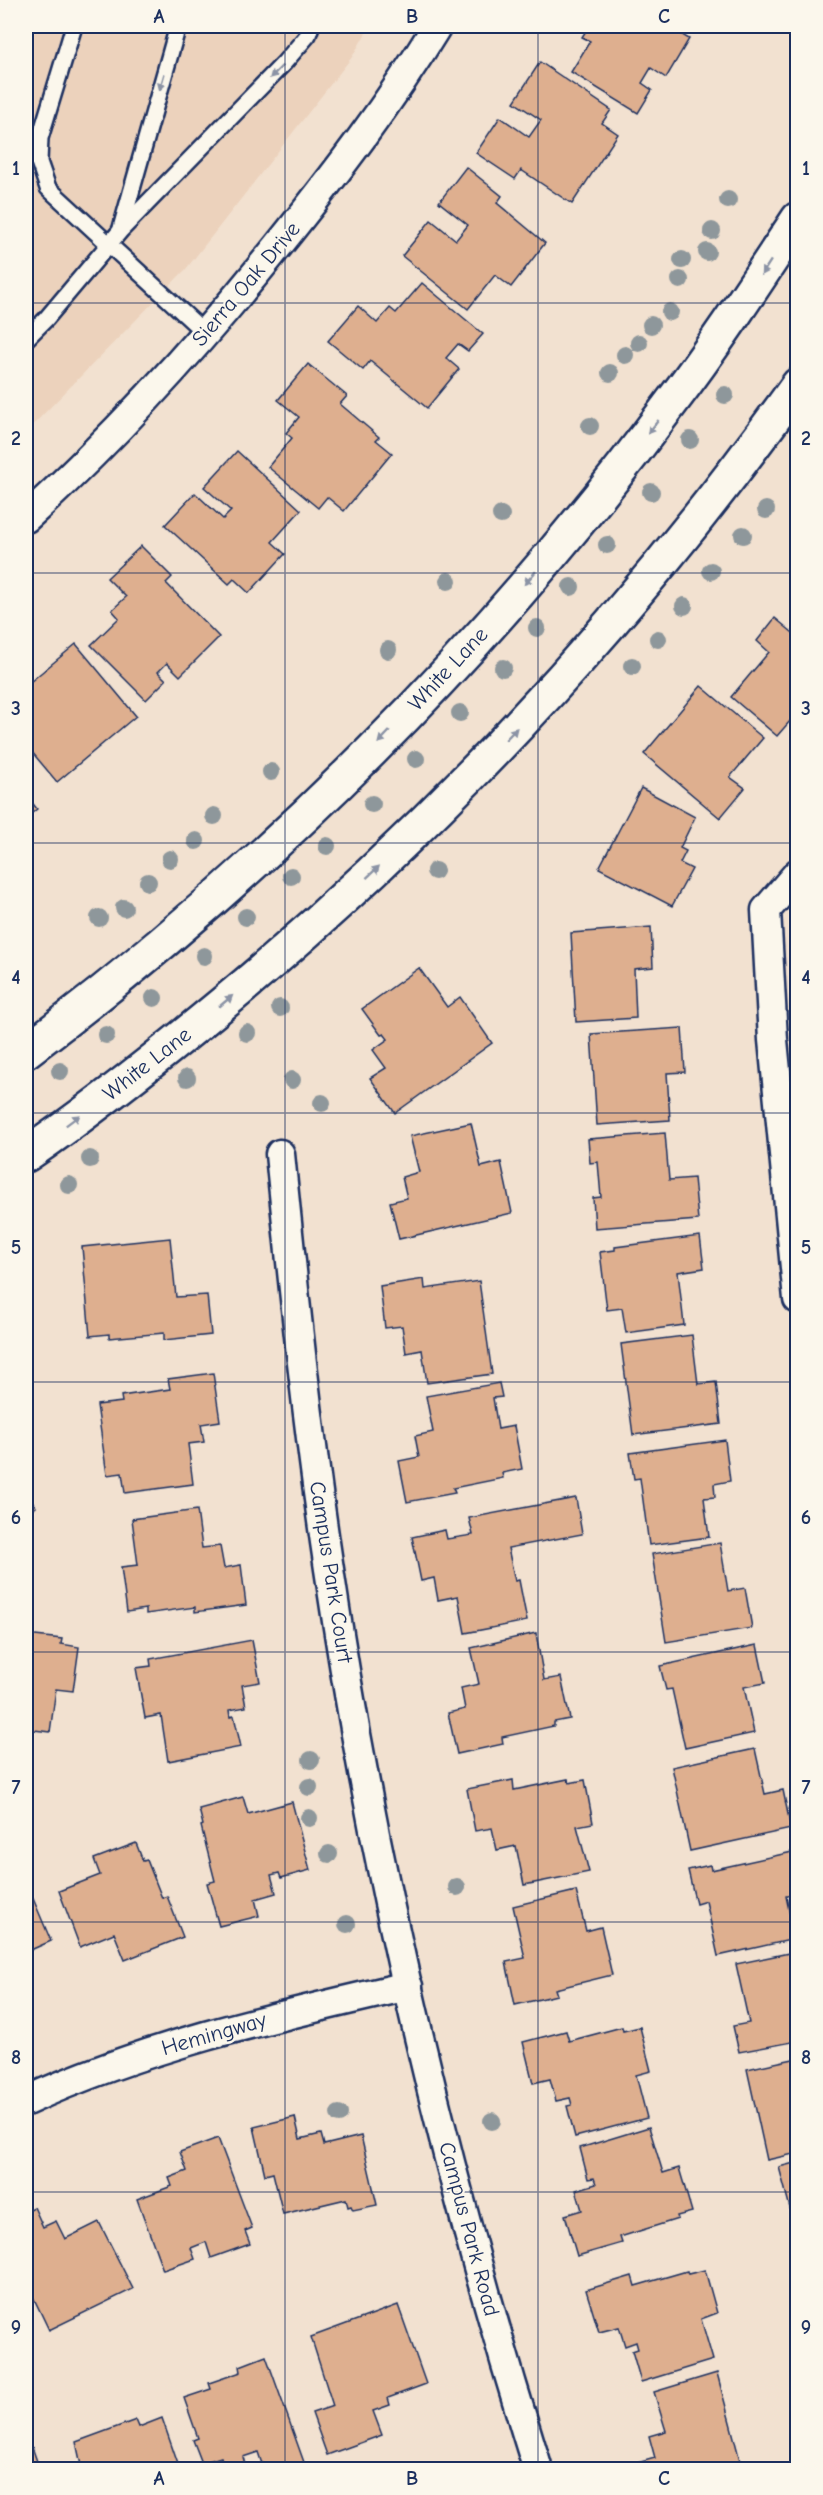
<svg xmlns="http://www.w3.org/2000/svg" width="823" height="2495" viewBox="0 0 823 2495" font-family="'Comic Neue',sans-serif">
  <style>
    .built { fill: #ecd2bc }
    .building { fill: #deaf8f; stroke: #1b2f5e; stroke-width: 1.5 }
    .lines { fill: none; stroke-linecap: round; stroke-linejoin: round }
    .lane-casing { stroke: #1b2f5e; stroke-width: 20 }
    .street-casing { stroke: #1b2f5e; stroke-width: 33 }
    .secondary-casing { stroke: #1b2f5e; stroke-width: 38 }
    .lane { stroke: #fbf7ec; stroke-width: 15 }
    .street { stroke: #fbf7ec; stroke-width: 28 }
    .secondary { stroke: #fbf7ec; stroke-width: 33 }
    .tree { fill: #8e979b }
    .oneway { fill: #8b93a5 }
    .grid { fill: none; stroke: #1b2f5e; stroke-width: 1.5; stroke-opacity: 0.55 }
    .labels { text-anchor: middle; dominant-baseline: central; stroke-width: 4.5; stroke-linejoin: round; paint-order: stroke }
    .street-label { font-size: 22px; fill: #1b2f5e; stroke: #fbf7ec }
    .neatline { fill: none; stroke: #1b2f5e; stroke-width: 2 }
    .grid-label { font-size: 20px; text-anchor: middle; font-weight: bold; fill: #1b2f5e }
  </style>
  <rect width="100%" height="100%" fill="#f2e1d0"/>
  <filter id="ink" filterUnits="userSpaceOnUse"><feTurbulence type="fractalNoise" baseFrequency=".0167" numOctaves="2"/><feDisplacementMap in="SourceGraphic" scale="12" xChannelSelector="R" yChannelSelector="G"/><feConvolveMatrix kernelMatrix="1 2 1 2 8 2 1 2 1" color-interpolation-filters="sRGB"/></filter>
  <g filter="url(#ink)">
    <polygon class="built" points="26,26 370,26 352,57 186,269 26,432"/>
    <g class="building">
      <polygon points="589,26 672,26 671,28 689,39 666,78 651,68 642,83 652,90 638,113 571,72 590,41 582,37"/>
      <polygon points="540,62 611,110 602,123 618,134 572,204 521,170 515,179 476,153 500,117 529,137 541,120 514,102"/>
      <polygon points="466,167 502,196 497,203 545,243 511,287 495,275 468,309 402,256 431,220 456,240 468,225 439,202"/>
      <polygon points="422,283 483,334 468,351 458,344 446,358 459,369 427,408 370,361 363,370 328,341 358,306 377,323 390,308 396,313"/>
      <polygon points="308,364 347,396 340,404 379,437 376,440 392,453 344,511 327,497 318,508 268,467 292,438 286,433 299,417 278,400"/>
      <polygon points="237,451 301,510 272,542 285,554 249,593 234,579 229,584 165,525 195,493 223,519 231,511 204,487"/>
      <polygon points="141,546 172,577 166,583 219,637 180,676 167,663 158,672 166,680 146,700 91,645 119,618 112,610 126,597 107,578"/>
      <polygon points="775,618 798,637 798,712 777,736 731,697 769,652 757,641"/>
      <polygon points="76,644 136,716 57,782 26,745 26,677 30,682"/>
      <polygon points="701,686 763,738 730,777 745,788 720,818 644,754"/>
      <polygon points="641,788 695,817 680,848 686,851 680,863 692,869 672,906 599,868"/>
      <polygon points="26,795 37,809 26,818"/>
      <polygon points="651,927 653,967 634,969 636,1018 576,1022 571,933"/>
      <polygon points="419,968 447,1007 460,997 492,1043 395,1113 370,1078 386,1068 373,1050 388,1039 384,1034 381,1035 362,1009"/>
      <polygon points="682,1028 685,1072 667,1073 670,1120 597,1125 591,1034"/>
      <polygon points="471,1123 481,1167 501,1162 512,1213 399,1239 390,1202 407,1198 402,1177 419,1172 410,1136"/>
      <polygon points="665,1133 669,1180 694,1178 698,1220 595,1228 593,1198 601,1197 598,1162 590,1163 588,1139"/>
      <polygon points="700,1236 704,1268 678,1272 684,1325 626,1333 622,1308 607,1310 600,1252 615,1250 615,1247"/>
      <polygon points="170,1238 176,1297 207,1295 211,1335 164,1340 164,1333 109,1338 109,1334 90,1336 82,1247"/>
      <polygon points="424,1279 425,1289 479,1281 492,1374 427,1383 422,1350 406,1353 402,1326 385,1328 380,1286"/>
      <polygon points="692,1335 698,1384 716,1382 721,1424 633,1435 621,1344"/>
      <polygon points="213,1373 220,1421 201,1424 204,1442 188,1444 193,1484 125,1493 122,1473 107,1475 97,1405 122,1402 121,1396 170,1389 168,1379"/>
      <polygon points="499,1383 502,1397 493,1398 498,1429 514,1426 522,1469 502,1473 503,1478 453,1488 455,1493 407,1502 399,1461 419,1457 415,1436 433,1432 426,1396"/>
      <polygon points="725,1440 730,1481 714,1484 715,1497 704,1498 709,1537 649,1545 640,1478 634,1479 630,1453"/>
      <polygon points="26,1491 36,1507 26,1514"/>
      <polygon points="576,1498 582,1534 508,1548 515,1581 519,1580 527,1621 465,1633 458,1596 438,1600 434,1578 421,1581 412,1537 445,1530 447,1539 473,1535 469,1518"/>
      <polygon points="197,1510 202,1548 220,1546 224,1568 241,1565 246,1605 195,1612 195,1607 146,1614 146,1609 127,1612 121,1567 138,1565 132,1519"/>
      <polygon points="720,1543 728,1591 745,1588 752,1628 666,1642 652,1554"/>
      <polygon points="536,1633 544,1680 561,1677 570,1719 554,1722 554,1726 502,1737 503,1744 457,1754 448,1713 465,1709 461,1688 479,1684 471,1648"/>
      <polygon points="26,1635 62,1639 61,1644 79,1647 73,1691 56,1689 50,1732 26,1729"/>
      <polygon points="252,1640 260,1682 242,1685 246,1707 229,1710 230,1717 234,1716 241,1747 168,1761 161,1715 145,1718 136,1668 151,1666 150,1659"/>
      <polygon points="757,1645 765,1683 744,1687 754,1733 685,1748 672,1689 666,1690 660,1666"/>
      <polygon points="755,1749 765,1794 783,1790 791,1829 690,1851 672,1767"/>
      <polygon points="568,1779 569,1783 585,1780 593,1823 577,1826 589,1872 524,1885 516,1846 497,1850 492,1828 475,1831 467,1789 513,1780 514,1790"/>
      <polygon points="243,1797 248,1814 292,1802 310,1870 281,1878 279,1873 271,1875 276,1893 255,1899 259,1916 219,1926 207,1883 215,1881 201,1826 203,1825 199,1809"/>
      <polygon points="136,1843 143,1861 147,1860 162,1898 167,1896 183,1937 125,1960 114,1933 80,1947 59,1891 100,1875 94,1859"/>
      <polygon points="797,1851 798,1894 786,1896 795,1939 718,1956 706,1901 696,1904 688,1870 710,1865 711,1870"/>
      <polygon points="26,1882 51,1941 26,1952"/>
      <polygon points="576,1891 586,1931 601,1927 612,1975 555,1989 557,1995 515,2005 506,1962 525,1958 513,1906"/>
      <polygon points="794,1952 798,1968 798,2041 739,2052 733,2026 749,2023 736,1964"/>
      <polygon points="622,2027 623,2031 640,2027 651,2071 636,2075 647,2118 575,2137 567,2106 572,2105 570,2098 556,2101 550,2079 533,2083 523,2042 566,2031 569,2041"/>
      <polygon points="798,2058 798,2153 767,2160 747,2069"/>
      <polygon points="295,2117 300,2139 321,2134 324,2145 361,2136 377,2205 353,2210 351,2206 348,2207 346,2199 283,2214 273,2173 265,2175 254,2127"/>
      <polygon points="649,2127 663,2173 679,2168 692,2212 677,2216 678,2219 620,2237 622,2243 577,2256 565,2215 582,2210 576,2190 596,2184 594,2178 588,2179 580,2148"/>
      <polygon points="218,2138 252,2228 245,2231 250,2244 211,2258 206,2242 191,2248 195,2259 163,2270 137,2199 172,2186 169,2178 187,2171 180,2152"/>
      <polygon points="798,2162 798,2238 779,2167"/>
      <polygon points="34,2207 43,2227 56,2221 65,2239 99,2222 133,2289 49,2330 26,2282 26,2211"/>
      <polygon points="705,2270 717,2313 701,2319 713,2360 641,2382 632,2351 638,2349 636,2342 625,2346 619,2327 599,2332 586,2290 632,2276 635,2286 687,2271 688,2274"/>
      <polygon points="398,2305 426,2384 388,2398 390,2405 373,2411 382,2435 327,2455 312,2413 333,2406 311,2337"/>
      <polygon points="266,2356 305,2465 293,2470 264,2470 258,2452 243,2457 245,2464 231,2470 225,2470 221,2457 202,2463 193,2440 198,2438 184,2398 211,2389 209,2383 241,2372 240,2366"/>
      <polygon points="717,2373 742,2468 639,2470 637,2463 655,2458 649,2436 666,2431 654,2392"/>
      <polygon points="162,2418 180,2470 82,2470 76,2442 136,2420 139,2427"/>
      <polygon points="32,2447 40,2470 26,2470 26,2450"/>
    </g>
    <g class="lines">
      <g class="lane-casing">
        <g id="lane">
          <polyline points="74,26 40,138 39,162 48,188 205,333"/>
          <polyline points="121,228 178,26"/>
          <polyline points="26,339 46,319 121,230 284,63 308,35 311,26"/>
        </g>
      </g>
      <g class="street-casing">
        <g id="street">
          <path d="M26,518C117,435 201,342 278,246C335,175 390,103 437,26"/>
          <polyline points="798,873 766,910 773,1040 798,1299"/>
          <path d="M280,1154C294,1293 308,1431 329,1569C374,1874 446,2176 538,2470"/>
          <path d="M26,2101C147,2045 278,2016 408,1986"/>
        </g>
      </g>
      <g class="secondary-casing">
        <g id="secondary">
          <path d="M26,1051C270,868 489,649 671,403C716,344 757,281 798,219"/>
          <path d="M26,1155C95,1108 162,1054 226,1001C442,821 634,614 798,385"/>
        </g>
      </g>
      <use href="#lane" class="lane"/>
      <use href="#street" class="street"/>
      <use href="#secondary" class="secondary"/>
    </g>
    <g class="tree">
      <circle cx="728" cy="200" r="9"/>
      <circle cx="712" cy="231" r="9"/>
      <circle cx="707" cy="252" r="9"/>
      <circle cx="682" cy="260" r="9"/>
      <circle cx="680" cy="280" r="9"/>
      <circle cx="670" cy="312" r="9"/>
      <circle cx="651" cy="325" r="9"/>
      <circle cx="639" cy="343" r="9"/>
      <circle cx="625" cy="355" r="9"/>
      <circle cx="610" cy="373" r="9"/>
      <circle cx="725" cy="395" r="9"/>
      <circle cx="590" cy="426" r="9"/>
      <circle cx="690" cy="440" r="9"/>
      <circle cx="651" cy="492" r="9"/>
      <circle cx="766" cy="510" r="9"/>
      <circle cx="501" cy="515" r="9"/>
      <circle cx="743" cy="535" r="9"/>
      <circle cx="607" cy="545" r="9"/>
      <circle cx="711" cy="571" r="9"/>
      <circle cx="448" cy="581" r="9"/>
      <circle cx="571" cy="587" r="9"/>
      <circle cx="684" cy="606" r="9"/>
      <circle cx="537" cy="628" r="9"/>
      <circle cx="658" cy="639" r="9"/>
      <circle cx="388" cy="650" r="9"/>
      <circle cx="632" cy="666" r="9"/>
      <circle cx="503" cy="668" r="9"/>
      <circle cx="460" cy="713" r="9"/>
      <circle cx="416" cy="759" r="9"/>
      <circle cx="271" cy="772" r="9"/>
      <circle cx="372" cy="804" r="9"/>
      <circle cx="214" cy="816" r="9"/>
      <circle cx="196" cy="841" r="9"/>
      <circle cx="327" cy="846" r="9"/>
      <circle cx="170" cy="859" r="9"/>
      <circle cx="435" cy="871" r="9"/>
      <circle cx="291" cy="876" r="9"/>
      <circle cx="148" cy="882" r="9"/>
      <circle cx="124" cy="908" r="9"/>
      <circle cx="246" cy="917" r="9"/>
      <circle cx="99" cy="918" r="9"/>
      <circle cx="204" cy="956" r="9"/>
      <circle cx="154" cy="998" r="9"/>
      <circle cx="280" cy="1008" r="9"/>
      <circle cx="247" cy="1033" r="9"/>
      <circle cx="106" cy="1035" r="9"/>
      <circle cx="60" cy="1071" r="9"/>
      <circle cx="187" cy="1078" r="9"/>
      <circle cx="292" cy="1080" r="9"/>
      <circle cx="322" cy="1103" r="9"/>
      <circle cx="90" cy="1159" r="9"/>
      <circle cx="69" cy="1185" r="9"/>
      <circle cx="311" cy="1760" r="9"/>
      <circle cx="309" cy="1787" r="9"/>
      <circle cx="309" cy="1818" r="9"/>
      <circle cx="329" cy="1854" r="9"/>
      <circle cx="457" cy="1887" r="9"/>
      <circle cx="347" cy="1924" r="9"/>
      <circle cx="339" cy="2114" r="9"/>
      <circle cx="492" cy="2121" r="9"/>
    </g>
    <defs><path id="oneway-solid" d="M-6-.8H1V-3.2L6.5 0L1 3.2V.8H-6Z" transform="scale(1.5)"/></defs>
    <g class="oneway">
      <use href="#oneway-solid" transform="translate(276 72) rotate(135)"/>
      <use href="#oneway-solid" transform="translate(162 82) rotate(106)"/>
      <use href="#oneway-solid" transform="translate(766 268) rotate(123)"/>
      <use href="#oneway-solid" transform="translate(653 427) rotate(128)"/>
      <use href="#oneway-solid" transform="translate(530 578) rotate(131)"/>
      <use href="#oneway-solid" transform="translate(511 734) rotate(-46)"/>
      <use href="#oneway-solid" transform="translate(384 737) rotate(134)"/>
      <use href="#oneway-solid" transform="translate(373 872) rotate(-43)"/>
      <use href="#oneway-solid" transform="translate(226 1001) rotate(-40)"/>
      <use href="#oneway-solid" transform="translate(73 1120) rotate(-37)"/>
    </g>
  </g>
  <path class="grid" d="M285,26V2470M538,26V2470M26,303H798M26,573H798M26,843H798M26,1113H798M26,1382H798M26,1652H798M26,1922H798M26,2192H798"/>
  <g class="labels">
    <g class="street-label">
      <text transform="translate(246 284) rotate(-50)">Sierra Oak Drive</text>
      <text transform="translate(448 669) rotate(-47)">White Lane</text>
      <text transform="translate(147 1064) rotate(-38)">White Lane</text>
      <text transform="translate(331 1572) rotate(81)">Campus Park Court</text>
      <text transform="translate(214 2034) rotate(-16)">Hemingway</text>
      <text transform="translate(469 2229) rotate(75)">Campus Park Road</text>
    </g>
  </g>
  <rect width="823" height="2495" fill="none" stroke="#fbf7ec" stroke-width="66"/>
  <rect x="33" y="33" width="757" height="2429" class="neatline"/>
  <g class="grid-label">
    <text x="159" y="23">A</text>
    <text x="412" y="23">B</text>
    <text x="664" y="23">C</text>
    <text x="16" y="175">1</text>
    <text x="806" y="175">1</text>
    <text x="16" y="445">2</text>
    <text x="806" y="445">2</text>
    <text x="16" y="715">3</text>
    <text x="806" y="715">3</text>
    <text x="16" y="984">4</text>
    <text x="806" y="984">4</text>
    <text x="16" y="1254">5</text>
    <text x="806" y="1254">5</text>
    <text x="16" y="1524">6</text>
    <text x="806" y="1524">6</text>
    <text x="16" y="1794">7</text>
    <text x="806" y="1794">7</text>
    <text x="16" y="2064">8</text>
    <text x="806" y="2064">8</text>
    <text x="16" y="2334">9</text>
    <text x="806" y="2334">9</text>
    <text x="159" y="2485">A</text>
    <text x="412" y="2485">B</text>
    <text x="664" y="2485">C</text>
  </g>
</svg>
